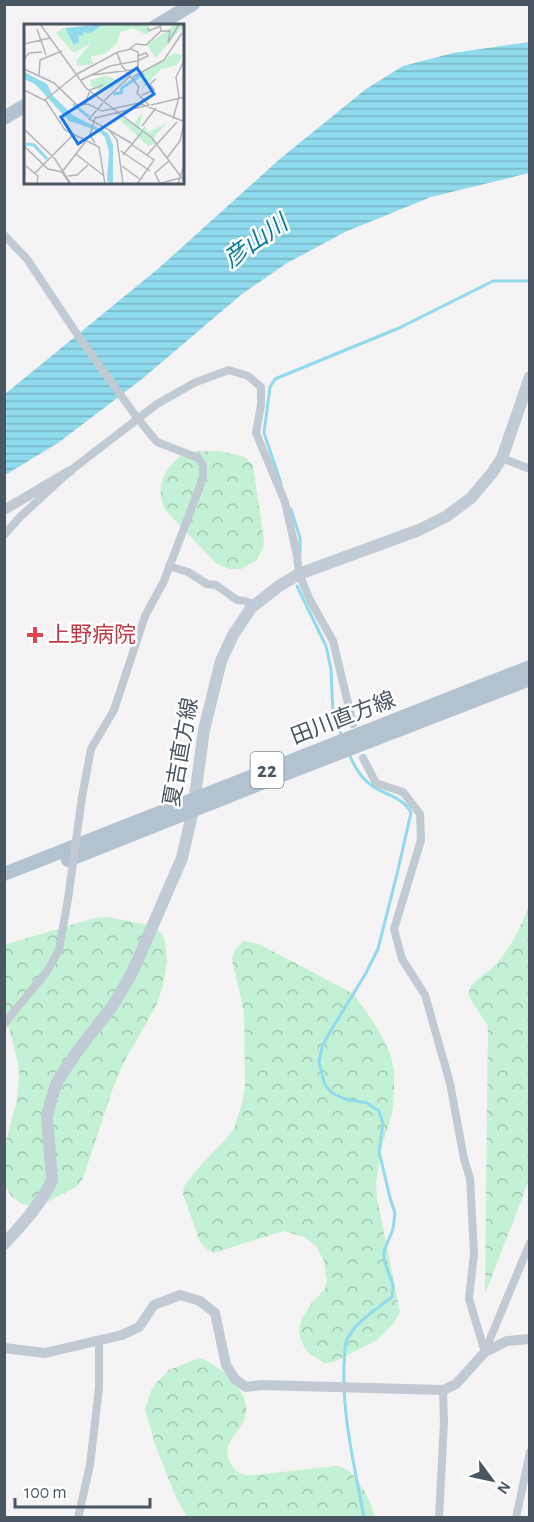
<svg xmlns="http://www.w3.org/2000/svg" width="534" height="1522" viewBox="0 0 534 1522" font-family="'Alegreya Sans','Noto Sans JP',sans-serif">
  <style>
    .forest { fill: url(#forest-crowns) }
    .water { fill: url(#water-rules) }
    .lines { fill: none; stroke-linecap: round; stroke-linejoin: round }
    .stream { stroke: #90daee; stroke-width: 3 }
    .minor { stroke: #c1cad2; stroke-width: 8 }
    .tertiary { stroke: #c1cad2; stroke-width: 10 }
    .secondary { stroke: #c1cbd6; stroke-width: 12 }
    .primary { stroke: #b3c2d1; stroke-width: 14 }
    .minor-bridge { stroke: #c1cad2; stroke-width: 8 }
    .health-dot { fill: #e0444e; stroke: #fff; stroke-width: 2 }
    .labels { text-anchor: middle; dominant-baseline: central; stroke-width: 5; stroke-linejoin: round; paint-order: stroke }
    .shield { fill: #fff; stroke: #808990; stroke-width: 1.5 }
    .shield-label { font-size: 21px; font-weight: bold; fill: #4a5661 }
    .health-label { font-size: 22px; fill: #be3a42; stroke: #fff; text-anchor: start }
    .street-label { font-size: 22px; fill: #4a5661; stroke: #fff }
    .water-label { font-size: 24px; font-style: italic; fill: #0c7c9b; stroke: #fff }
    .inset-river { fill: none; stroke: #90daee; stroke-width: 3 }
    .inset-road { fill: none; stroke: #b1b4b9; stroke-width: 1.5 }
    .view { fill: #1a73e8; fill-opacity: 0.15; stroke: #1a73e8; stroke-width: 3 }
    .inset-edge { fill: none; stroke: #4a5661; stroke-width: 3 }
  </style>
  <defs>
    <pattern id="forest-crowns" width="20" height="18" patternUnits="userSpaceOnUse" patternTransform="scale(1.5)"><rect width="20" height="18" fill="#c3f1d5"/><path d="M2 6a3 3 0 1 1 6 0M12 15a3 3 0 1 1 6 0" fill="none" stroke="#a0c6b0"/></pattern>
    <pattern id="water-rules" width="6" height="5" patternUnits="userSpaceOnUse" patternTransform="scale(1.5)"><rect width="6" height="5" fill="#90daee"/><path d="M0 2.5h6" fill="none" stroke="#78b4c4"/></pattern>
  </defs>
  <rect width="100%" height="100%" fill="#f5f3f3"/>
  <g class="forest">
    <path d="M218,451C231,454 247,454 253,466L264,540L263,548L256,561L241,569H230L217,564L165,510C157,492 160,476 174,462C178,458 183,453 190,452C199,451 209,451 218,451Z"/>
    <path d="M529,906V1180L485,1294L488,1026L469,997C467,983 483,976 492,968C510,950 520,929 529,906Z"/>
    <polygon points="107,917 149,925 161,933 165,941 167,961 163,986 156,1006 125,1060 114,1085 83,1178 76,1187 41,1205 31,1206 22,1204 11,1196 5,1186 5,1145 17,1099 19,1075 18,1063 9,1028 5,1018 4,945 95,918"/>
    <path d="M244,941L259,944L354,994L377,1028L384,1041L391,1056L394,1072V1096L392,1114L382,1146L376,1183L377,1198L400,1312L393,1324L377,1340L334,1362L325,1363L311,1355L306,1350L301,1341L299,1332L301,1320L310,1305L325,1289L327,1282L324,1261L316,1246L304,1237L284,1231L213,1253L208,1250L200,1242L183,1194L184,1186L201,1165L226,1139L234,1128L242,1104L245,1087L244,1012L232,960C233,951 237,947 244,941Z"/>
    <path d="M199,1358C219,1364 250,1390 246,1413C242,1435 216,1443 233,1467C239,1475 244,1475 253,1475L337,1466C357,1469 370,1500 375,1517H187L174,1493L155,1444L145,1409L151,1391L156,1383L169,1370Z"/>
  </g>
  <polygon class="water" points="529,42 529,173 431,197 345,232 287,263 242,294 142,379 58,443 5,475 5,394 159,268 281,158 366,89 403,66 453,53"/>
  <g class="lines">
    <g class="stream">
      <polyline points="281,483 264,433 270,387 275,379 399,328 493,281 530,281"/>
      <polyline points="291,509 300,538 300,555"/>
      <polyline points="297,586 326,646 331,669 333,714 342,737"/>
      <path d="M349,754C354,766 361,778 371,785C384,795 404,797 411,813L397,874L378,949L366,973L330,1032L322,1047L319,1062L325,1085L332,1093L345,1099L367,1103L379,1111L383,1124L379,1151L390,1198L395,1213L393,1229L384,1251V1260L393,1285L392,1297C376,1310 354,1322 346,1342C344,1349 345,1358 344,1366C342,1416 355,1468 364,1518"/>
    </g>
    <g class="minor">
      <polyline points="4,235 27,259 81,340 138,419 157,442 198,458 203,465 203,478 164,581 145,616 114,710 91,749 82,797"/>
      <polyline points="502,458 530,469"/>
      <polyline points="4,535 20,517 70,471 157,404 196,382 229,370 248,376 261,387 261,405 256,433 285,502 297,556 299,574 310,600 333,641 353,724"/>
      <polyline points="169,566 188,572 207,584 216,585 237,600 245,601 256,605"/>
      <polyline points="363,758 376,783 403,792 420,814 421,840 394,929 402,959 425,995 450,1083 464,1159 470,1178 474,1253 469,1299 485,1352"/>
      <polyline points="4,1024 48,970 59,950 68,899"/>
      <polyline points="485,1351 530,1243"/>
      <polyline points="78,1518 90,1465 99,1388 99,1341"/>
      <polyline points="439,1518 444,1422 443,1390"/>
      <polyline points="516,1518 530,1452"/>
    </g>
    <g class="tertiary">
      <polyline points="4,510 70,471"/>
      <polyline points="4,1348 45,1353 122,1335 139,1327 154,1305 180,1295 200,1301 215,1313 226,1365 235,1379 246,1387 262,1385 443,1390 456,1384 485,1352 507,1341 530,1339"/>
    </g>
    <path class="secondary" d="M4,1244C20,1227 45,1200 52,1179L47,1117L51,1100L57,1082L76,1053L114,1004L133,971L182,858L193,810L204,730L221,661L233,635L251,608L279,586L299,574L419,530L447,516L471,498L492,473L502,458L530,377"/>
    <g class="primary">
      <polyline points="156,26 193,4"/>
      <polyline points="4,118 26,105"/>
      <polyline points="68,860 269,780 530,679"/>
      <polyline points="4,874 530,667"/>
    </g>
    <polyline class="minor-bridge" points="68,899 82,797"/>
  </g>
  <path class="health-dot" d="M32 626h6v6h6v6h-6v6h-6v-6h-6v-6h6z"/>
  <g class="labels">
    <rect class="shield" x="250.5" y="752" width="33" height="36" rx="4.5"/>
    <g class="shield-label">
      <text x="267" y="770">22</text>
    </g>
    <g class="health-label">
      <text x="48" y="635">上野病院</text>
    </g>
    <g class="street-label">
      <text transform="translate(343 718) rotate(-21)">田川直方線</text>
      <text transform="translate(181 752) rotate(-80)">夏吉直方線</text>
    </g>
    <g class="water-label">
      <text transform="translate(256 242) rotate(-35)">彦山川</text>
    </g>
  </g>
  <g transform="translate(24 24)">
    <rect width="160" height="160" fill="#f5f3f3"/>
    <path d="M76,0H122L126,5L123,11L109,4L96,8L94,18L81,30L67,32L69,40L53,42V36L67,19L50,29L32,9L39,4L52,14L56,7ZM152,0H160V6L156,5L132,34L123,21ZM151,29L159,31L153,41L137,45L117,67L120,60L116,54L122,47ZM81,52L91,55L103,54L88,64L75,66L66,61L67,56ZM118,89L115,108L121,102L124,108L143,99L130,113L131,120L124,122L95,95L98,93L110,100Z" fill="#c3f1d5"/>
    <path d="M80,0L66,9L59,8L60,12L54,11L55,18L50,21L41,4ZM0,48L23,60L29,72L50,92L84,109L89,121V160L83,157L85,128L81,113L75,107L45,97L11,60L0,55Z" fill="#90daee"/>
    <path class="inset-river" d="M89,70L97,69L98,64L120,49M49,80L65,93M2,120L10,121L23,135"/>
    <path class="inset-road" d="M16,0L62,64L128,114L161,158M124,4L125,7L136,2L137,7H146L144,19L155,0M13,5L22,31M0,20L26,14M104,26L112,20L122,21L137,7M0,35L5,29L18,28M113,37L124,32L122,29L114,32M0,45L30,59L53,81L64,80L78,87L115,79L161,98M53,50L94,28L107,25L114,28V45L68,51M15,51L16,36L38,27M109,53L140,36L158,9M57,56L86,42L113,37M0,66L22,77L41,106L75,123L81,160M118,71L130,66L126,60L132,55M21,76L53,50M80,77L106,52M79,79L65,95L85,106L93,116L99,160M61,80L66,66L79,61M127,81L161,73M149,95L155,73L152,53L161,35M118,102L132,84M0,105L31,135L47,160M85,106L107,119M71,119L66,111L71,94L125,81L113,69L115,63L98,42L93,29M107,120L130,136L113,160M0,122L24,145L38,148L46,160M97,127L126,147M52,130L80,152M99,131L118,108M123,131L153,98M143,134L156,117L160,99M2,142L14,152L13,160M98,142L117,156M38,148L62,117M11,149L48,112M44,152L53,151L64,141M134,160L156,154M136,160L131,149L145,137M154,160L161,138"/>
    <path class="view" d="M113,44L130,70L54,120L37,93Z"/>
    <rect width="160" height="160" class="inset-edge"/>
  </g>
  <rect width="534" height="1522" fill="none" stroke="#4a5661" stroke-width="12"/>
  <g transform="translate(492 1480) rotate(123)" stroke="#ffffff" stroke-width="4.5" paint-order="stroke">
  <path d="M0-4.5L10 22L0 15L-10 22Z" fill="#4a5661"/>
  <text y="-9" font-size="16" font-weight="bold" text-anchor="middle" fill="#4a5661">N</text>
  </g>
  <path d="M15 1498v9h135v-9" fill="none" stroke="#4a5661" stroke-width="3"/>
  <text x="24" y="1498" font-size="18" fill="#4a5661" stroke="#ffffff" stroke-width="4.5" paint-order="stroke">100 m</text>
</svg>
